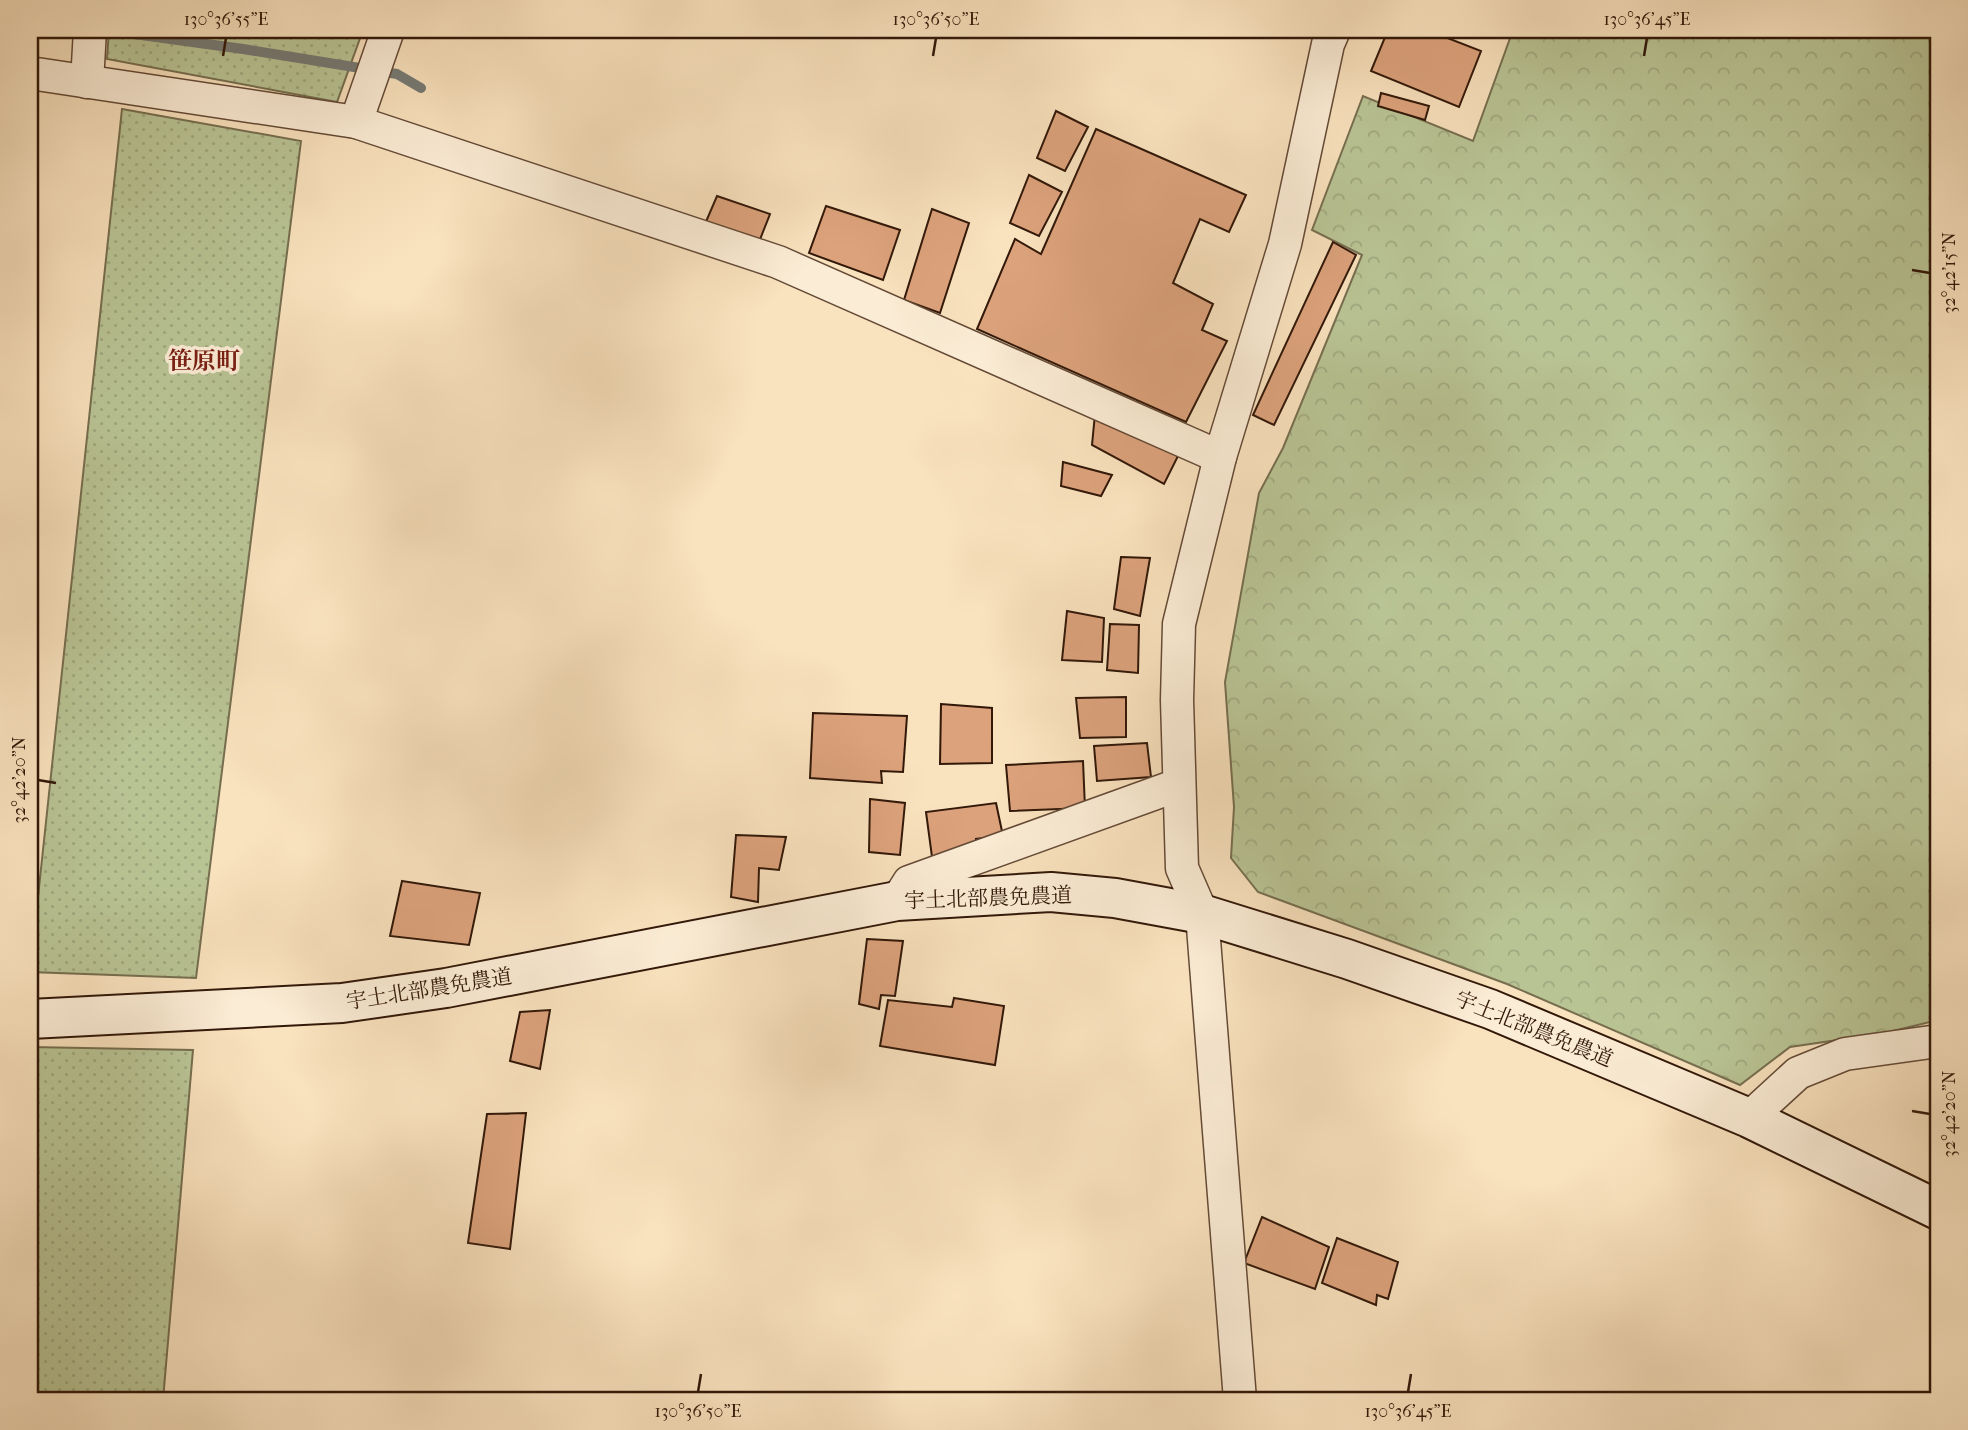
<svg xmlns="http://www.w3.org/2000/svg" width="1968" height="1430" viewBox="0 0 1968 1430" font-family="'IM FELL French Canon','Noto Serif JP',serif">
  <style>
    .grass { fill: url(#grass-dots); stroke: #766e4f; stroke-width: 2 }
    .forest { fill: url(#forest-crowns); stroke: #766e4f; stroke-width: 2 }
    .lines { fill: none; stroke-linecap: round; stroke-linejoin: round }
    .stream { stroke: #767a75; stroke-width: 10 }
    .building { fill: #dca27c; stroke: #321809; stroke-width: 2 }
    .street-casing { stroke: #644a36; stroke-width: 35 }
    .secondary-casing { stroke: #321809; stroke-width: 42 }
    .street { stroke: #fbecd5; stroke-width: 32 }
    .secondary { stroke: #fbecd5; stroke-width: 38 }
    .ticks { fill: none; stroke: #321809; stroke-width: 2.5 }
    .labels { text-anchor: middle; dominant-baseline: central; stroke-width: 7; stroke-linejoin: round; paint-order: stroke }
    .street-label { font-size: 21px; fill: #321809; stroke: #fbecd5 }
    .quarter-label { font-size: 24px; font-weight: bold; fill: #7a1f14; stroke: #fbecd5 }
    .neatline { fill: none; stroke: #321809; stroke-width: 2.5 }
    .ticks-label { font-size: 18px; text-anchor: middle; fill: #321809 }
  </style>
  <defs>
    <pattern id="grass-dots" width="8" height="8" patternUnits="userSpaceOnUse" patternTransform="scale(1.75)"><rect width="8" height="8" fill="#b9c495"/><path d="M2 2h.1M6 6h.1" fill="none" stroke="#a0a87f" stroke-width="1.8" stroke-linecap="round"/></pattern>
    <pattern id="forest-crowns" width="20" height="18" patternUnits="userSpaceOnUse" patternTransform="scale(1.75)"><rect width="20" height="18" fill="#b9c495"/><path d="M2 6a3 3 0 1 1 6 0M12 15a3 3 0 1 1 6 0" fill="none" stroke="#a0a87f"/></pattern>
  </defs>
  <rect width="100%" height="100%" fill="#f9e2be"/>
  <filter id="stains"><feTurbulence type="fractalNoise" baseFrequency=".00286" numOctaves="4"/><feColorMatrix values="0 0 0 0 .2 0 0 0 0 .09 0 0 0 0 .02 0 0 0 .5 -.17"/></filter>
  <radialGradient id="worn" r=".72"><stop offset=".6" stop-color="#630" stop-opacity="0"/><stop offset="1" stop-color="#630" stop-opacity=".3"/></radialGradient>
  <g class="grass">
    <polygon points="109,30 363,30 337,102 107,59"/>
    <polygon points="122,109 301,141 196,978 30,972"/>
    <polygon points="30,1047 193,1050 163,1400 30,1400"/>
  </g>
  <polygon class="forest" points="1513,30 1938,30 1938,1020 1885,1033 1790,1047 1740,1085 1507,984 1258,892 1231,858 1234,807 1225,682 1259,493 1283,448 1362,255 1312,230 1363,96 1473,141"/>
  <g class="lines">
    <polyline class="stream" points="105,30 243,49 397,74 421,88"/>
  </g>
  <g class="building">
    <polygon points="1388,30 1427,30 1481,51 1459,107 1371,71"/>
    <polygon points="1381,93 1429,106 1425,120 1378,106"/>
    <polygon points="1056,111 1088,127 1065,171 1037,158"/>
    <polygon points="1096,129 1246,195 1229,232 1200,219 1173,283 1213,304 1202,330 1227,341 1186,422 977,329 1015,239 1041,254"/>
    <polygon points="1029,175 1062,192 1039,236 1010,223"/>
    <polygon points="717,196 770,214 759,242 705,224"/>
    <polygon points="826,206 900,230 883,280 809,253"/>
    <polygon points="932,209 969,223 940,313 904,300"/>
    <polygon points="1333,242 1356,255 1274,425 1253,415"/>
    <polygon points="1095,414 1179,454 1164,484 1092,445"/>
    <polygon points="1063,462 1112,475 1101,496 1061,486"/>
    <polygon points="1121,557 1150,558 1140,616 1114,609"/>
    <polygon points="1067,611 1104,618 1102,662 1062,660"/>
    <polygon points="1110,624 1139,625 1138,673 1107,670"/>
    <polygon points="1126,697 1126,737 1080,738 1076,698"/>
    <polygon points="941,704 992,708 992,763 940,764"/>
    <polygon points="813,713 907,716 903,772 881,771 882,783 810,778"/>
    <polygon points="1147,743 1151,777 1097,781 1094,746"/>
    <polygon points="1083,761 1085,808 1010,811 1006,765"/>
    <polygon points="870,799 905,803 900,855 869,852"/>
    <polygon points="996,803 1003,836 976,839 978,855 932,857 926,812"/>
    <polygon points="736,835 786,837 779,870 759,868 758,902 731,897"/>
    <polygon points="402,881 480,893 469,945 390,936"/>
    <polygon points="867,939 903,941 895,996 881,995 879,1009 859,1004"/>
    <polygon points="954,998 1004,1006 995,1065 880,1046 888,1000 952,1007"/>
    <polygon points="550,1010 540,1069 510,1061 520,1012"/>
    <polygon points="526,1113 510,1249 468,1243 487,1114"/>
    <polygon points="1262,1217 1329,1247 1315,1289 1244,1263"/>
    <polygon points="1337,1238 1398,1262 1388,1299 1377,1295 1376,1305 1322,1283"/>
  </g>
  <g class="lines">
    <g class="street-casing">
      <g id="street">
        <polyline points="30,73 356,122 778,262 1220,457"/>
        <polyline points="87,82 90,30"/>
        <polyline points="356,122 388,30"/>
        <polyline points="897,901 909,882 1178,785"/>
        <polyline points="1749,1118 1798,1073 1845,1054 1938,1041"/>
        <polyline points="1240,1400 1202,914 1182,868 1177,700 1179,624 1220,457 1285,244 1328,44 1334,30"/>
      </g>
    </g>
    <g class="secondary-casing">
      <polyline id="secondary" points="30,1019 342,1003 446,988 897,901 1051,892 1115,898 1202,914 1347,959 1490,1009 1749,1118 1938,1210"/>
    </g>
    <use href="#street" class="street"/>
    <use href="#secondary" class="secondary"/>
  </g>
  <path class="ticks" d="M223,56L226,38M933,56L936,38M1644,56L1647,38M1912,270L1930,273M38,780L56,783M1912,1111L1930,1114M698,1392L701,1374M1408,1392L1411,1374"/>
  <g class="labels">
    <g class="street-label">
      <text transform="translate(988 898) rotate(-2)">宇土北部農免農道</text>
      <text transform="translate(429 989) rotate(-9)">宇土北部農免農道</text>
      <text transform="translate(1534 1029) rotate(22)">宇土北部農免農道</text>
    </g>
    <g class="quarter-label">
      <text x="204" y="361">笹原町</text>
    </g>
  </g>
  <rect width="1968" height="1430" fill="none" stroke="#f9e2be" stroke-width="77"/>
  <rect x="38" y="38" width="1892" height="1354" class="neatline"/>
  <g class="ticks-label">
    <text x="226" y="25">130°36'55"E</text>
    <text x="936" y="25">130°36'50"E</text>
    <text x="1647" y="25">130°36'45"E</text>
    <text transform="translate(1949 273) rotate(-90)" y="6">32°42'15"N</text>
    <text transform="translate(19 780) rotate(-90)" y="6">32°42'20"N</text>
    <text transform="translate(1949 1114) rotate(-90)" y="6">32°42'20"N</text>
    <text x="698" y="1417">130°36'50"E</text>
    <text x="1408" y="1417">130°36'45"E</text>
  </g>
  <rect width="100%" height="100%" filter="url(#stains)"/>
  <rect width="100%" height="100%" fill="url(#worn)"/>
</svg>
